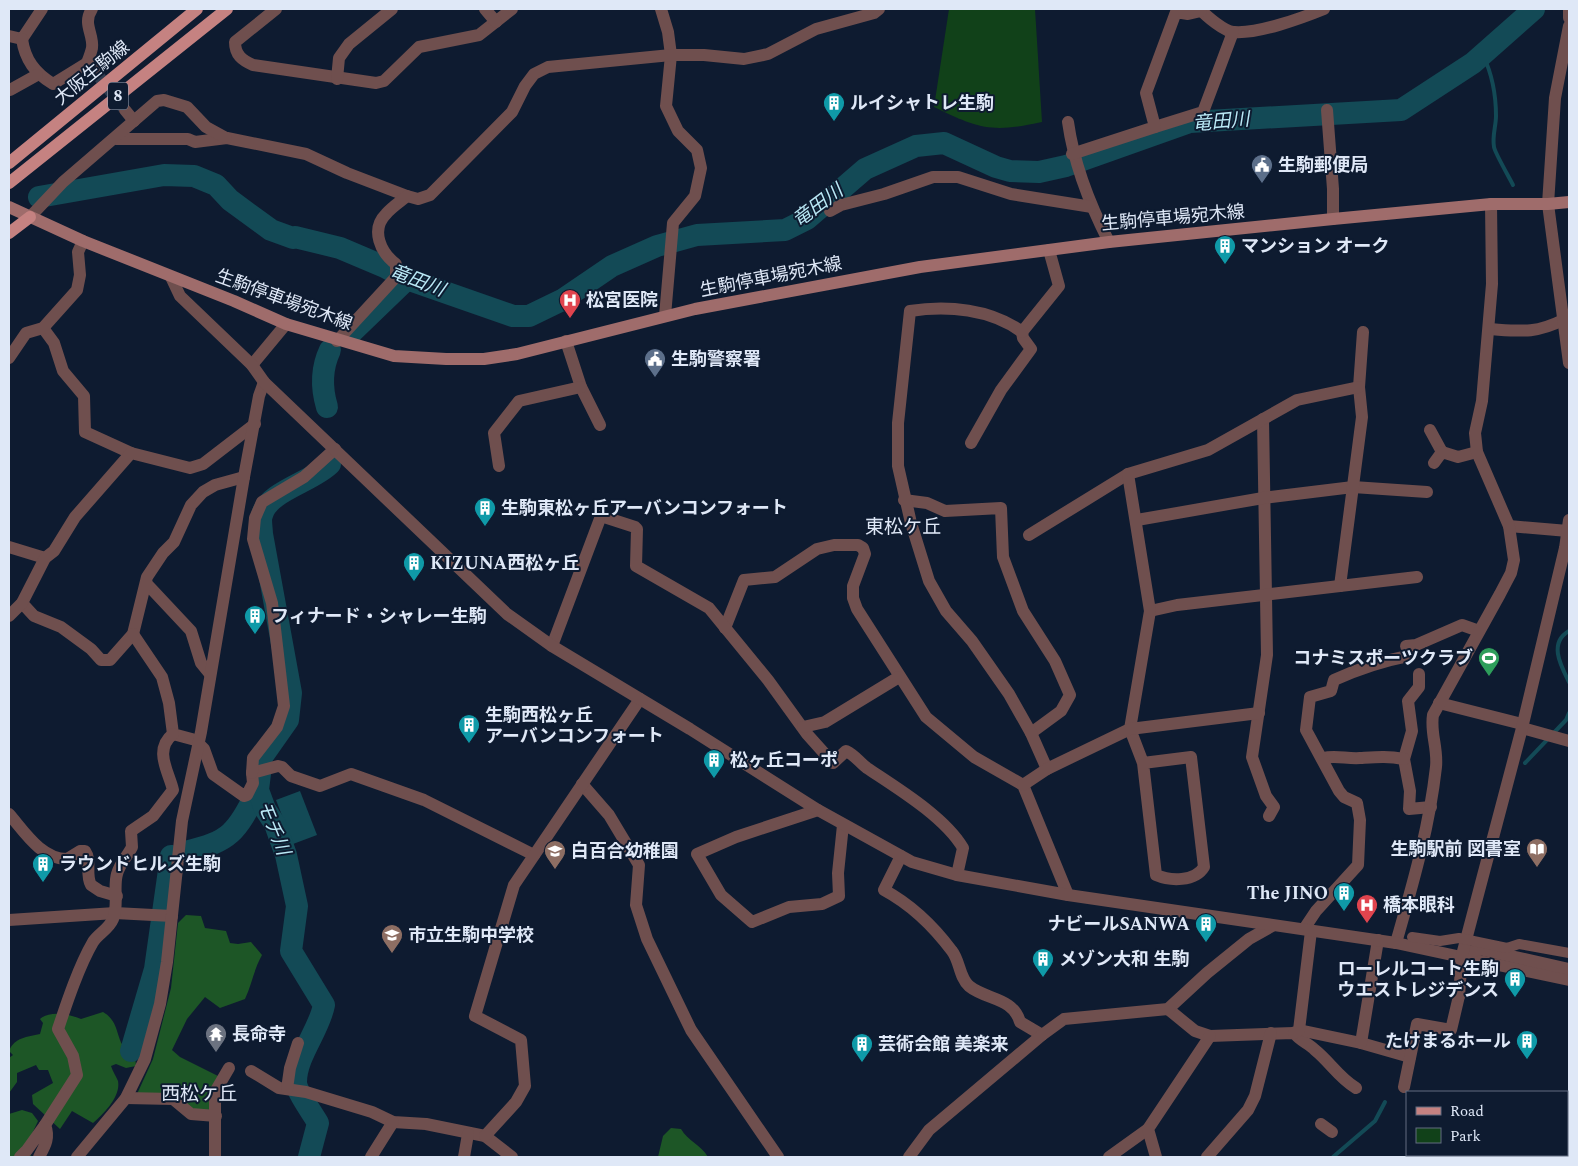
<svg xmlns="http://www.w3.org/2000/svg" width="1578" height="1166" viewBox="0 0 1578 1166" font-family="Spectral,'Noto Sans JP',serif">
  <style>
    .green { fill: #114119 }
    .forest { fill: #1d5626 }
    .water { fill: #134a56 }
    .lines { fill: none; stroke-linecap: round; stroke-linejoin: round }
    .stream { stroke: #134a56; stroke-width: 4 }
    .river { stroke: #134a56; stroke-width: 22 }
    .minor-tunnel { stroke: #2d3a4e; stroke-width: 12; stroke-dasharray: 12 6; stroke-linecap: butt }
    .minor { stroke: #6f4f4e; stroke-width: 12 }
    .tertiary { stroke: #6f4f4e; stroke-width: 12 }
    .secondary { stroke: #9f6c6b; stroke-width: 12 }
    .primary { stroke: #c58281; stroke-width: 12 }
    .pedestrian-bridge { stroke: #6f4f4e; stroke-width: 10 }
    .labels { text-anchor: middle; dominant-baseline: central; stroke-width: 4; stroke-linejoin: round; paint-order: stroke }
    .shield { fill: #0e1b30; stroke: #a0aabb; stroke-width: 1 }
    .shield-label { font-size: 16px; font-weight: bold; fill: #dfe8f7 }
    .street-label { font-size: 18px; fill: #dfe8f7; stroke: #0e1b30 }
    .poi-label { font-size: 18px; font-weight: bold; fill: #dfe8f7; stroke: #0e1b30; text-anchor: start }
    .water-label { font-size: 19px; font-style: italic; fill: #bae9f6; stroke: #0e1b30 }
    .neighbourhood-label { font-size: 19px; fill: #dfe8f7; stroke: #0e1b30 }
  </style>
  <rect width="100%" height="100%" fill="#0e1b30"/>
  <path class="green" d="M949,9H1035L1042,122C992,133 979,129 934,107Z"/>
  <g class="forest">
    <path d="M186,915L201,916L205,928L226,931L230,943L238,944L251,942L262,955C254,969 252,984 245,999L220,1008L205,997L187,1019L172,1050L180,1057L220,1077L211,1113L137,1094L153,1059L171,988L178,923Z"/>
    <path d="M103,1012C124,1024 112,1046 135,1055L136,1066L126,1068L116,1064L111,1066C113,1072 116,1076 118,1081C121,1097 103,1114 93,1123L72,1111L60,1129L33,1104L32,1095L53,1083L48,1070H39L36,1065L17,1073V1082L9,1093V1058L13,1055L9,1051C15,1037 27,1037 40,1034L43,1023L40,1019C50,1010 70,1014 81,1019Z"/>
    <polygon points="22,1110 32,1113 38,1121 30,1138 31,1157 9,1157 9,1114"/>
    <path d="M671,1128L681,1129C688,1141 701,1145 708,1157H658L663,1136Z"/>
  </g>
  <polygon class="water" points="300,791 317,835 293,844 276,800"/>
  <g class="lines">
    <g class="stream">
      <path d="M1483,55C1492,74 1496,95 1496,116C1496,126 1492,136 1494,147C1495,153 1509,177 1513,185"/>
      <path d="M1569,631C1548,643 1561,666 1569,682"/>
      <polyline points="1525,763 1566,720 1569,713"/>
      <polyline points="1333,1157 1375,1121 1385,1102"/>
    </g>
    <g class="river">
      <polyline points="39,197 164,175 194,176 216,185 230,200 271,230 293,238 295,237 340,248 385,267 407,279 513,316 529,316 562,300 612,266 657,246 697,235 785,230 807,219 865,169 916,146 944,143 996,167 1010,171 1039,172 1066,166 1190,122 1401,110 1473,63 1534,9"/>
      <polyline points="351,333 407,279"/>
      <path d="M327,407C321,387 321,369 330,350"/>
      <path d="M185,852C232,841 236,832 258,790"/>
      <polyline points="131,1051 155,969 171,856"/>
      <path d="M309,1157L318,1123C313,1114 296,1091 296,1082C296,1056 319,1031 324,1005L291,951L297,906L286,855L275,824L265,809L258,790L262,757L288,720L291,693L262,534C262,529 260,520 262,515C268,491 312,482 330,464"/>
    </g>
    <polyline class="minor-tunnel" points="94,70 125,110"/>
    <g class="minor">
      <path d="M276,9L235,42C235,55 242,60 253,65L376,83L384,81L419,47L479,35L512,9"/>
      <polyline points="485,9 496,22"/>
      <polyline points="661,9 668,32 671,55 666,106 678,131 697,150 701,168 695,196 673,223 665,316"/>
      <path d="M1200,9C1206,16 1225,32 1234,32C1258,34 1302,18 1324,9"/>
      <polyline points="9,36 22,39 42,9"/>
      <path d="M22,39C25,60 35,73 53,84L87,63L94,70"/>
      <path d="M87,63C89,58 91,53 92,48C94,34 82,24 92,9"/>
      <polyline points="337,79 339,58 349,44 392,9"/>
      <polyline points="10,90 37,75"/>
      <polyline points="125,110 134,121"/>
      <polyline points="1327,110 1333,189 1333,219"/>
      <path d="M1068,122C1074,165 1089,203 1109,242"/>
      <polyline points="1155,127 1203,112 1233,32"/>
      <polyline points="116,139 188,139 195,142 227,138 306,154 347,173 407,196"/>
      <polyline points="1072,154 1155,127 1146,93 1176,12 1188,14 1201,11"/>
      <polyline points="830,211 841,205 884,194 933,177 958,177 1011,194 1092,207"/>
      <polyline points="30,217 63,182 157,101 164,100 187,107 206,127 226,138"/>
      <polyline points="43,328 54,343 63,371 84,396 85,432 131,453"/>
      <path d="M1489,329C1520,331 1535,334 1563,320"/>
      <path d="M337,341L396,277V264C381,253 370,230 386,214C392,207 400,202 407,196L418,199L430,195L512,112L525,86L534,74L548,67L671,55H704L744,59L768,54L816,29L874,13L879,9"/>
      <polyline points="566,341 581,387 600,425"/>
      <polyline points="9,358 26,333 43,328 77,290 80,275 78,252 83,241"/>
      <polyline points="252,365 286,324"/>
      <polyline points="1263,419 1267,655 1252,757 1266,796 1274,807 1269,816"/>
      <polyline points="1430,430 1442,452"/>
      <polyline points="971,443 1001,390 1031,349 1023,338 1022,332"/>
      <polyline points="1434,463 1442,452 1458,457 1477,452"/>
      <polyline points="499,466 494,433 519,401 581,387"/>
      <polyline points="904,500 927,503 945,511 1001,508 1003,557 1023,611 1055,661 1070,695 1061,711 1031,733"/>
      <polyline points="1137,520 1263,498 1353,487 1427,492"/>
      <polyline points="1509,526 1568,531"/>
      <polyline points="1029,535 1128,474"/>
      <polyline points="9,547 45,558"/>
      <polyline points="146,583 191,631 201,663 210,674"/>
      <polyline points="1340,586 1362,417 1359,387 1363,332"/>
      <polyline points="22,603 34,616 61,627 91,649 101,660 110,660 133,634 147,577 163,553 174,542 191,505 203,492 215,485 244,477"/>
      <polyline points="1150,611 1177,605 1417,577"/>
      <polyline points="9,616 22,603 45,558 54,551 75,517 131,453 190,468 203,464 255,424"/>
      <polyline points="725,628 744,580 775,577 817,549 834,545 858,545 863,548 865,554 853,586 853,598 857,609 926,717 974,757 1023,785 1068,895"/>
      <polyline points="133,634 162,677 169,703 173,734 199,741"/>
      <path d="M552,646L601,516L635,527L637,529L636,566L709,608L768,680L807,734L833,763L846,751C855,755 860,763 867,768C897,788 945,817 963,848L957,875"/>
      <polyline points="1406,646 1416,645 1462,625 1479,631"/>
      <polyline points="1419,674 1419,687 1408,701 1412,731 1404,759 1410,791 1409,809 1431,807"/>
      <polyline points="1439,703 1522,724"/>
      <polyline points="803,727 825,722 899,677"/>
      <polyline points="198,743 204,749 213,774 244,796 247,795 253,783 252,773 278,766 282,767 291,776 320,786 351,774 424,800 534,855"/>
      <path d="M1323,758C1336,755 1347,759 1360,758C1377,757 1387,756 1404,759"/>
      <path d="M1143,763L1191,757L1204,867C1195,882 1170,881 1156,875L1143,763L1130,729L1150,611L1128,474L1208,450L1297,400L1359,387"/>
      <path d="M1047,769L1031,733L1009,694L972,641L946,611L929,581L911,523L898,466V423L910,311C947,305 991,309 1022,332L1059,286L1049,250"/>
      <polyline points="252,773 253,758 277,727 284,706 272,603 253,539 255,518 262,502 304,477 335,449"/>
      <polyline points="582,784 609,815 639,865 636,905 647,939 691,1030 778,1157"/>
      <polyline points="1023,785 1047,769 1130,729 1259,713"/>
      <polyline points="818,810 736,837 697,854 721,895 752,922 789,907 822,904 839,896 838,873 843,825"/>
      <path d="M9,814C24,831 41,859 67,859L80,851H85C92,861 85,874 91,885L100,891L117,896"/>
      <path d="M901,856L884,890C910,904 934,927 952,951C960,961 959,977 969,986C986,1000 1013,997 1020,1022L1042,1035"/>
      <polyline points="9,920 115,913 172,916"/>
      <path d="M1304,929L1316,911L1358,865L1360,820L1357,803L1344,797L1339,791L1306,730L1310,697L1331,691L1334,680C1358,669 1382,661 1408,656"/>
      <path d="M1396,943C1413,883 1429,829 1436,767C1438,748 1430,733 1433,715L1500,594L1511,573L1514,560L1509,526L1477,452L1475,433L1482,401L1492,284L1491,204"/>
      <path d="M1168,1009L1195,1031L1210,1036L1294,1033C1300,1041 1308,1043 1315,1050C1330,1062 1339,1078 1356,1088"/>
      <polyline points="1299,1030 1361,1043 1410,1057"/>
      <polyline points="1294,1033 1299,1030 1311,931"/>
      <polyline points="1361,1043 1378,940"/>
      <polyline points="251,1071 279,1088 306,1092 372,1112 393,1122 426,1124 485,1136 512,1157"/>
      <polyline points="1404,1087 1417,1024 1451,1030 1459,996"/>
      <polyline points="287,1089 290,1068 298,1043"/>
      <polyline points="126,1098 173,1099 191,1114 216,1116"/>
      <polyline points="1321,1124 1332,1132"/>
      <path d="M45,1125L77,1075L73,1056L58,1029C67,1002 79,966 93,942C98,934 109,929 113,919C119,904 113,888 117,874C120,863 127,857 132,847L131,831L153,816L173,790C169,772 153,750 173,734"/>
      <polyline points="1567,1131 1569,1130"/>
      <polyline points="485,1136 516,1102 525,1086 521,1040 475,1016 514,885 640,699"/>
      <path d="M20,1157L27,1150L45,1125C50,1138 45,1146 39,1157"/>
      <polyline points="77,1157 126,1098 145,1059 160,1004 167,962 182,821 201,732 244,477 259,396 264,382"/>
      <polyline points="215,1157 215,1092 229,1068"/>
      <polyline points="371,1157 393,1122"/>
      <polyline points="464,1157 468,1134"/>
      <polyline points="909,1157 929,1130 1042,1035 1064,1019 1168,1009 1207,973 1249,939 1272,926"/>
      <polyline points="1109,1157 1148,1129"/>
      <polyline points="1156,1157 1148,1129 1210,1036"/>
      <polyline points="1207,1157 1248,1110 1255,1096 1271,1033"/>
      <polyline points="1499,1157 1505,1155"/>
      <polyline points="1558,1157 1558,1155"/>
    </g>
    <g class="tertiary">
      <polyline points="1569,9 1569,18"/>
      <polyline points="1569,26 1555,98 1548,204 1569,363"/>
      <polyline points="171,277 180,296 252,365 264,382 507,614 552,646 690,729 818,810 912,862 957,875 1068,895 1396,943 1569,980"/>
      <polyline points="1522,728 1569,741"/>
      <polyline points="1462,955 1479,949 1569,969"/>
      <polyline points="1459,996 1462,955 1522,728 1565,548 1569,520"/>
    </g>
    <polyline class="secondary" points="9,207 83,241 234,301 286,324 394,356 446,359 484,359 517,354 695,309 920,267 1109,242 1333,219 1491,204 1548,204 1569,202"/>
    <g class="primary">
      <polyline points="9,163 197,9"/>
      <polyline points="9,183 227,9"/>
      <polyline points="9,233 30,217"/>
    </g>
    <polyline class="pedestrian-bridge" points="1412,937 1440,941 1459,938 1507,948 1519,944 1569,953"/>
  </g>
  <defs>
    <g id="building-pin" transform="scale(1.125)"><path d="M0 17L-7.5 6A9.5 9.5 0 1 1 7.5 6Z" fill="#0f9aa8" stroke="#0e1b30"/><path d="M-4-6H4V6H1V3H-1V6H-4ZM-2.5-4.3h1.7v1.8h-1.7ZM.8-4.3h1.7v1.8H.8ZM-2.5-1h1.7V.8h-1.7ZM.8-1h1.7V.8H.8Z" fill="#fff"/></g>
    <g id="civic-pin" transform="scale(1.125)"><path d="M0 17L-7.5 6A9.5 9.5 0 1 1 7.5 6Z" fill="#5c6f8a" stroke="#0e1b30"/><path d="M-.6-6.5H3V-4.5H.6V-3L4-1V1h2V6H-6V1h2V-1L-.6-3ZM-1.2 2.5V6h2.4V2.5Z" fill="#fff"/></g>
    <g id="hospital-pin" transform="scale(1.125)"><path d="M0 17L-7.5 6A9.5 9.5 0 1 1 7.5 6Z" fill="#e0444e" stroke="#0e1b30"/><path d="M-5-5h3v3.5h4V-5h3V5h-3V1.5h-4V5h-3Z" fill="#fff"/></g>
    <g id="stadium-pin" transform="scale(1.125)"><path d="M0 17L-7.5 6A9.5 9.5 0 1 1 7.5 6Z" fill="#2e9e5b" stroke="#0e1b30"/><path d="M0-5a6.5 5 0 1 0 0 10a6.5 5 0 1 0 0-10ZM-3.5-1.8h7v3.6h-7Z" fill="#fff"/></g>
    <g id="library-pin" transform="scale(1.125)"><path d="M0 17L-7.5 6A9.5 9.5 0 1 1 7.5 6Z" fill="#8d6e63" stroke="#0e1b30"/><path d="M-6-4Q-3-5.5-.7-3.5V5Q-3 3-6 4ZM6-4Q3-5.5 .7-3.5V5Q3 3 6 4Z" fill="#fff"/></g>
    <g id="school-pin" transform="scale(1.125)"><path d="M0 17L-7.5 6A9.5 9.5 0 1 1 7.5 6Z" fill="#8d6e63" stroke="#0e1b30"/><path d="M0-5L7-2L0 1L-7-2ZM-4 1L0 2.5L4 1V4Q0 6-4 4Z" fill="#fff"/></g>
    <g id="temple-pin" transform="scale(1.125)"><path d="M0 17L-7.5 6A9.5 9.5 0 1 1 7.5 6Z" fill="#6b7280" stroke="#0e1b30"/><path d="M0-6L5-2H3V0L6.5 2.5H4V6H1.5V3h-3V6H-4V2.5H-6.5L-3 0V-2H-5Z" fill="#fff"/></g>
  </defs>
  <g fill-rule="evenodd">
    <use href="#building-pin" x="834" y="103"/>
    <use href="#civic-pin" x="1262" y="165"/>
    <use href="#building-pin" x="1225" y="246"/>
    <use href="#hospital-pin" x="570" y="300"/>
    <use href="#civic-pin" x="655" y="359"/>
    <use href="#building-pin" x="485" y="508"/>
    <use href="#building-pin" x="414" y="563"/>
    <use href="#building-pin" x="255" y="616"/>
    <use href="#stadium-pin" x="1489" y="658"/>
    <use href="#building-pin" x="469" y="725"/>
    <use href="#building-pin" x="714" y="760"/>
    <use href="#library-pin" x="1537" y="849"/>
    <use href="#school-pin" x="555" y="851"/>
    <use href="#building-pin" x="43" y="864"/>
    <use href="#building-pin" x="1344" y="893"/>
    <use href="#hospital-pin" x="1367" y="905"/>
    <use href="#building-pin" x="1206" y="924"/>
    <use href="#school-pin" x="392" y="935"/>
    <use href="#building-pin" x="1043" y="959"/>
    <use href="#building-pin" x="1515" y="979"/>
    <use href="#temple-pin" x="216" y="1034"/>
    <use href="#building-pin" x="1527" y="1041"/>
    <use href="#building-pin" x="862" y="1044"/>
  </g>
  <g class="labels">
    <rect class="shield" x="108" y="82.5" width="20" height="27" rx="4"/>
    <g class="shield-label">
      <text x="118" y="96">8</text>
    </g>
    <g class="street-label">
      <text transform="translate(92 73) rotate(-39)">大阪生駒線</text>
      <text transform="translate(1173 218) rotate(-5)">生駒停車場宛木線</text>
      <text transform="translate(771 277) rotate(-11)">生駒停車場宛木線</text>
      <text transform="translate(284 300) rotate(20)">生駒停車場宛木線</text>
    </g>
    <g class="poi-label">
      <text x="850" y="103">ルイシャトレ生駒</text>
      <text x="1278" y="165">生駒郵便局</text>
      <text x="1241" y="246">マンション オーク</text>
      <text x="586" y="300">松宮医院</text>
      <text x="671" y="359">生駒警察署</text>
      <text x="501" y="508">生駒東松ヶ丘アーバンコンフォート</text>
      <text x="430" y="563">KIZUNA西松ヶ丘</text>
      <text x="271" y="616">フィナード・シャレー生駒</text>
      <text x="1473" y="658" text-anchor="end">コナミスポーツクラブ</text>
      <text x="485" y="715">生駒西松ヶ丘<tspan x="485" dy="21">アーバンコンフォート</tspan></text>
      <text x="730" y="760">松ヶ丘コーポ</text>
      <text x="1521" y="849" text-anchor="end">生駒駅前 図書室</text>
      <text x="571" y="851">白百合幼稚園</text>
      <text x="59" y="864">ラウンドヒルズ生駒</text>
      <text x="1328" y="893" text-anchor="end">The JINO</text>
      <text x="1383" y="905">橋本眼科</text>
      <text x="1190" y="924" text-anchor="end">ナビールSANWA</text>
      <text x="408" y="935">市立生駒中学校</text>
      <text x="1059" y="959">メゾン大和 生駒</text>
      <text x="1499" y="969" text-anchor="end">ローレルコート生駒<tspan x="1499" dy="21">ウエストレジデンス</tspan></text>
      <text x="232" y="1034">長命寺</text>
      <text x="1511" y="1041" text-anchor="end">たけまるホール</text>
      <text x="878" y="1044">芸術会館 美楽来</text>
    </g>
    <g class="water-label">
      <text transform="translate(1221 122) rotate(-5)">竜田川</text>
      <text transform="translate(818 206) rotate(-37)">竜田川</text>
      <text transform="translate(417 281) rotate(21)">竜田川</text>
      <text transform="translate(273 828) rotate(68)">モチ川</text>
    </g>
    <g class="neighbourhood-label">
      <text x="903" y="527">東松ケ丘</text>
      <text x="199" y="1094">西松ケ丘</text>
    </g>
  </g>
  <rect width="1578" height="1166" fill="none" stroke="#dfe8f7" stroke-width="20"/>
  <rect x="1406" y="1091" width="162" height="65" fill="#0e1b30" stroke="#626d80"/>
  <rect x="1416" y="1107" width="25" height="8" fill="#c58281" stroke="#626d80"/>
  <text x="1450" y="1116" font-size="15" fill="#dfe8f7">Road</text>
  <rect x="1416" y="1128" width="25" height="15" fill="#114119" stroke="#626d80"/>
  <text x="1450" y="1141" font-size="15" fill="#dfe8f7">Park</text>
</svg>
